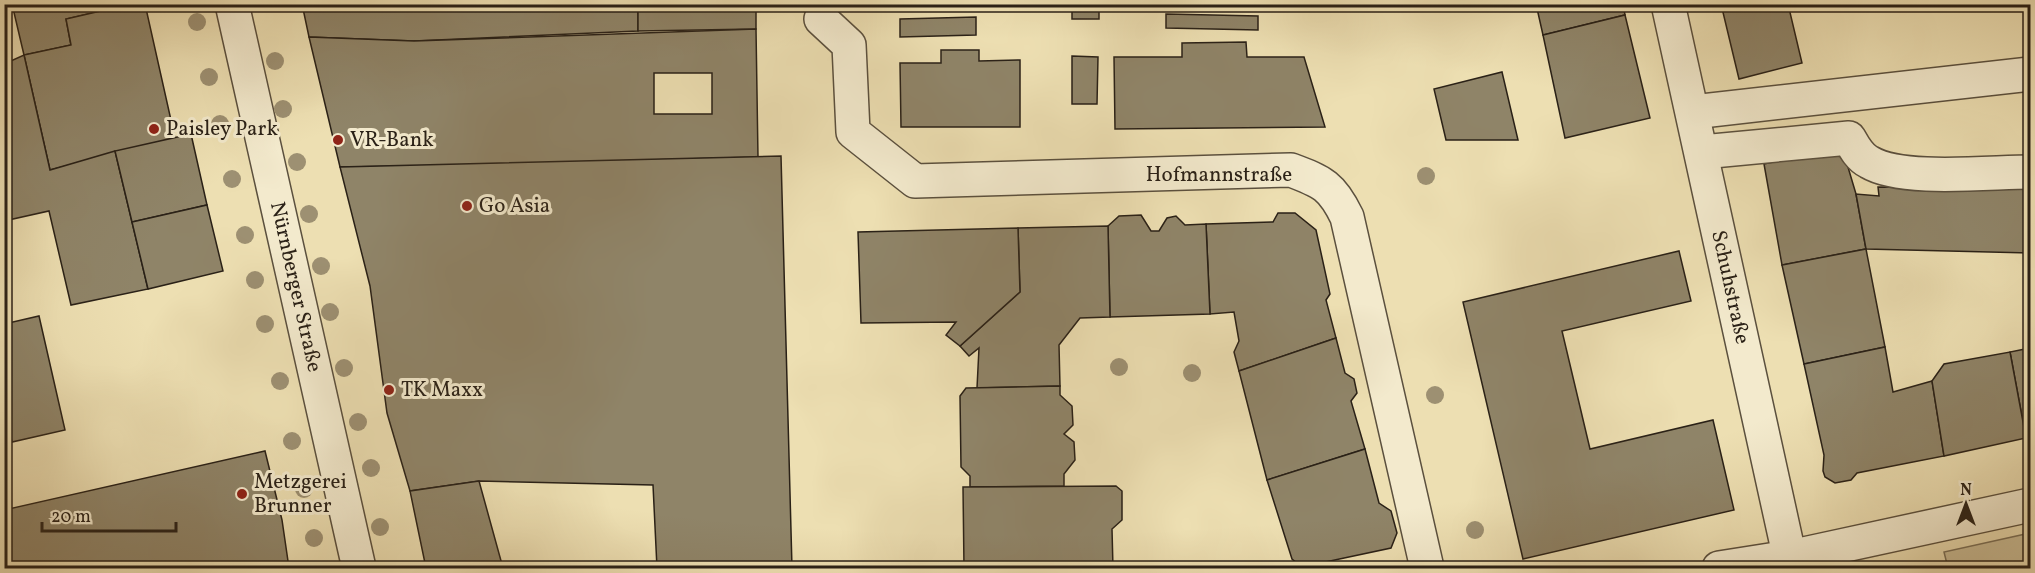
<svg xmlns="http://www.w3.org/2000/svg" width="2035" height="573" viewBox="0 0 2035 573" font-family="Vollkorn,serif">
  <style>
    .green { fill: #ccbf98; stroke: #7b7058; stroke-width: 1.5 }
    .building { fill: #8f8468; stroke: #2a2117; stroke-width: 1.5; fill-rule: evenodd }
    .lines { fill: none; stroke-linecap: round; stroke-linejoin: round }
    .minor-casing { stroke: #5b503e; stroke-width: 36 }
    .minor { stroke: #f3eacd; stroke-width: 33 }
    .tree { fill: #9d9072 }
    .poi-dot { fill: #8f2418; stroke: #f3eacd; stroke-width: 2 }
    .labels { text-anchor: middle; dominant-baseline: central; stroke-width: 6; stroke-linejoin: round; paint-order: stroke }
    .poi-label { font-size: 21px; fill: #2a2117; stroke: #f3eacd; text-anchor: start }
    .street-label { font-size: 21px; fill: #2a2117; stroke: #f3eacd }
  </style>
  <rect width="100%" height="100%" fill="#eddfb2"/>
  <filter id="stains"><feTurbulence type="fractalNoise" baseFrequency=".00333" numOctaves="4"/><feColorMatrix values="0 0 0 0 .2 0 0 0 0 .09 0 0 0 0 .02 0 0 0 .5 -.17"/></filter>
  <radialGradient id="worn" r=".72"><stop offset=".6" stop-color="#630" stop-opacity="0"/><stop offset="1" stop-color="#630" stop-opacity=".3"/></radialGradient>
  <polygon class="green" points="2030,533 2030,568 1948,568 1944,552"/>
  <g class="building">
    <polygon points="12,4 131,4 66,19 71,45 24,55"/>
    <polygon points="131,4 145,4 175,138 50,170 24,55 71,45 66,19"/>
    <polygon points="302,4 638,4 638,31 414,41 309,37"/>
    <polygon points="638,4 756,4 756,29 638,31"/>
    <rect x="1072" y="4" width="27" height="15"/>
    <polygon points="1536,4 1623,4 1625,15 1543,35"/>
    <polygon points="1721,4 1788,4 1802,63 1739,79"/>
    <polygon points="1166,14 1258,16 1258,30 1166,28"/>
    <polygon points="1625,15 1650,118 1565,138 1543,35"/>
    <polygon points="976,17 976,35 900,37 900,19"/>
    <path d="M756,29L758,157L419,166L340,167L309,37L414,41ZM654,73H712V114H654Z"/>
    <polygon points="1246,42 1247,57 1304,57 1325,127 1115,129 1114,57 1182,57 1182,43"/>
    <polygon points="941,50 979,50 979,61 1020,60 1020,127 901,127 900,63 941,63"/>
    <polygon points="24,55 50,170 115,151 148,289 71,305 49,211 4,221 4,64"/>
    <polygon points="1072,56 1098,57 1097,104 1072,104"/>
    <polygon points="1502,72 1518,140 1446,140 1434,89"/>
    <polygon points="191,134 207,205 132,222 115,151"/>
    <polygon points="1842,147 1856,194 1866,249 1782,265 1764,164"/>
    <polygon points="781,156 792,568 657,568 653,485 479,481 410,491 387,413 370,286 340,167"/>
    <polygon points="1878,187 2030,188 2030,253 1866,249 1856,194 1879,196"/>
    <polygon points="207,205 223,271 148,289 132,222"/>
    <polygon points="1278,213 1295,213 1316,230 1330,294 1326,300 1336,338 1239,371 1234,352 1239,341 1234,312 1210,314 1206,224 1273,222"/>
    <polygon points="1141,215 1151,231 1159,231 1167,218 1176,216 1185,225 1206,224 1210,314 1110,317 1108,226 1119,216"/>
    <polygon points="1108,226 1110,317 1080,318 1059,345 1060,386 977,388 979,348 969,356 960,346 1020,292 1018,228"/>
    <polygon points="1018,228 1020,292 960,346 946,335 956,322 861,323 858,232"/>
    <polygon points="1866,249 1885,347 1804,364 1782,265"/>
    <polygon points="1679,251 1691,301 1562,331 1590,449 1713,420 1734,510 1523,559 1463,302"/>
    <polygon points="39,316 65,430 12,442 4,410 4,324"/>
    <polygon points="1336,338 1345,373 1354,379 1357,393 1351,401 1365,449 1267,480 1239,371"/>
    <polygon points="1885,347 1893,392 1932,381 1944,456 1857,473 1851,480 1835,483 1825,477 1823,471 1824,455 1804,364"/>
    <polygon points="2030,348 2030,437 2026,438 2010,352"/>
    <polygon points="2010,352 2026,438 1944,456 1932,381 1944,364"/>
    <polygon points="1060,386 1060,395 1072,406 1073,425 1064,434 1074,442 1075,460 1064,474 1064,486 970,487 970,476 961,467 960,396 966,388"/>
    <polygon points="1365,449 1379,503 1391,511 1397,533 1391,548 1302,567 1292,559 1267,480"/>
    <polygon points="265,451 282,520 289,568 4,568 4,510"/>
    <polygon points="479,481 503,568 426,568 410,491"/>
    <polygon points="1116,486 1122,491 1122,520 1112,529 1113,568 964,568 963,487"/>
  </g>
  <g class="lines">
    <g class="minor-casing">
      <g id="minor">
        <path id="s1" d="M232,4L359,568"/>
        <path id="s2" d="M1668,4L1792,568"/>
        <path d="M821,19L849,45L853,132L915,181L1291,170C1323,182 1332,186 1347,217L1427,568"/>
        <polyline points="1693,112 2030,74"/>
        <path d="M1702,152L1849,138C1854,147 1859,157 1869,162C1902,182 1990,172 2030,172"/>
        <polyline points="1719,568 1790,557 2030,505"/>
      </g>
    </g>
    <use href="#minor" class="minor"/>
  </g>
  <g class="tree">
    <circle cx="197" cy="22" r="9"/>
    <circle cx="275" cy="61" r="9"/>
    <circle cx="209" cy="77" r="9"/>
    <circle cx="283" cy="109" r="9"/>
    <circle cx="220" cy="124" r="9"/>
    <circle cx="297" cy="162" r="9"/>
    <circle cx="1426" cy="176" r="9"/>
    <circle cx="232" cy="179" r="9"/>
    <circle cx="309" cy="214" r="9"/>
    <circle cx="245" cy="235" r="9"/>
    <circle cx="321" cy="266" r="9"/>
    <circle cx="255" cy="280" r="9"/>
    <circle cx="330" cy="312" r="9"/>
    <circle cx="265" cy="324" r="9"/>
    <circle cx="1119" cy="367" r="9"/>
    <circle cx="344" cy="368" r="9"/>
    <circle cx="1192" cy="373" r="9"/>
    <circle cx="280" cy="381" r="9"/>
    <circle cx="1435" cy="395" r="9"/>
    <circle cx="358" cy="422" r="9"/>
    <circle cx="292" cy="441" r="9"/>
    <circle cx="371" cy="468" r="9"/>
    <circle cx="304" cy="489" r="9"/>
    <circle cx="380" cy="527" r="9"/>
    <circle cx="1475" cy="530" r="9"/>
    <circle cx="314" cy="538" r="9"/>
  </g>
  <g class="poi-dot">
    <circle cx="154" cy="129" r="6"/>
    <circle cx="338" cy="140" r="6"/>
    <circle cx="467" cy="206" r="6"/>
    <circle cx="389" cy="390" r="6"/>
    <circle cx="242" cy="494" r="6"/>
  </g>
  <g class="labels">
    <g class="poi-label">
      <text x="166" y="129">Paisley Park</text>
      <text x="350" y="140">VR-Bank</text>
      <text x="479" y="206">Go Asia</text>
      <text x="401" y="390">TK Maxx</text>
      <text x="254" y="482">Metzgerei<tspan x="254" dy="24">Brunner</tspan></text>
    </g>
    <g class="street-label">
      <text x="1219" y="175">Hofmannstraße</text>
      <text stroke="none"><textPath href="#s1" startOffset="290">Nürnberger Straße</textPath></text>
      <text stroke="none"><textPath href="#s2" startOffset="290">Schuhstraße</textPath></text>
    </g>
  </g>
  <rect width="2035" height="573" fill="none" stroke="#eddfb2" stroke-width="24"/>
  <rect x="6" y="6" width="2023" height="561" fill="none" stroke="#2a2117" stroke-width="3"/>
  <rect x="12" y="12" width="2011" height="549" fill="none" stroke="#2a2117" stroke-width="1.5"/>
  <g transform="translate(1966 504)" stroke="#f3eacd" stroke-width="4.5" paint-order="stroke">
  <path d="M0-4.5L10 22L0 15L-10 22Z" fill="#2a2117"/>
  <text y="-9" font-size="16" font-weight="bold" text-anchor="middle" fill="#2a2117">N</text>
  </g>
  <path d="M42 522v9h134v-9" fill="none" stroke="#2a2117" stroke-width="3"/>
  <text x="51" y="522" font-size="18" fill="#2a2117" stroke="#f3eacd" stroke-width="4.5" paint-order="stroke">20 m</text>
  <rect width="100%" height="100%" filter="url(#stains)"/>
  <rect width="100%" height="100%" fill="url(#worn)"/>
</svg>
